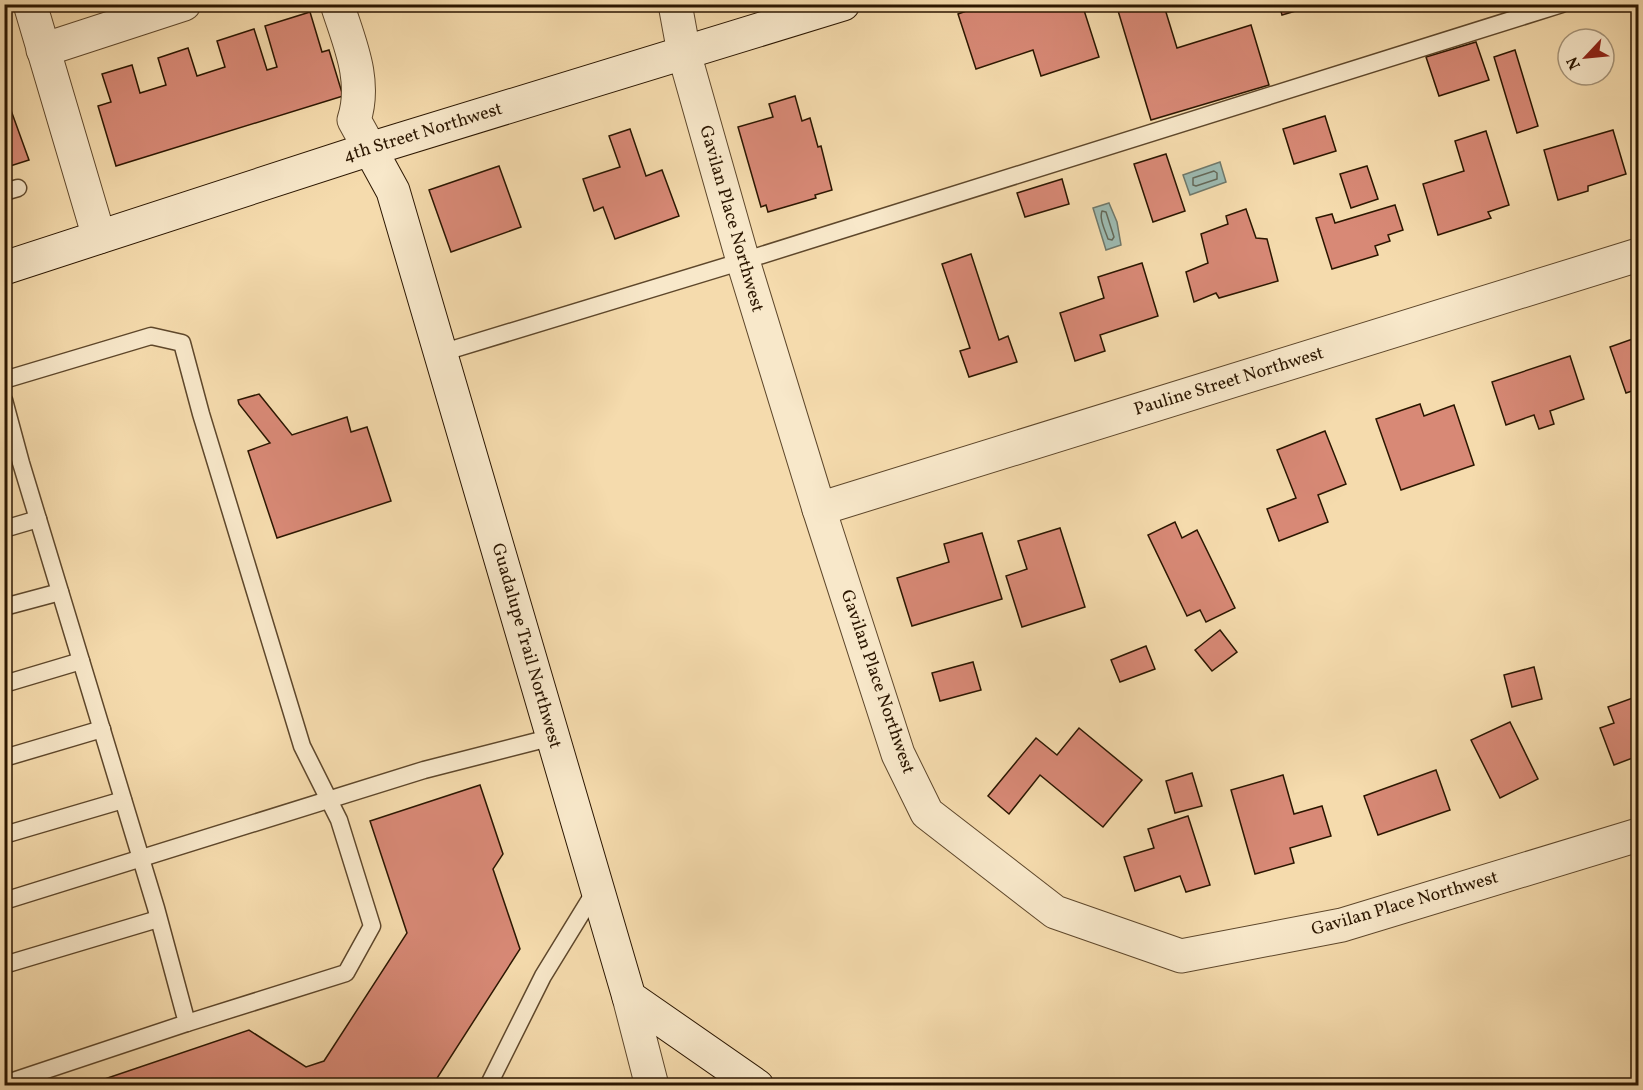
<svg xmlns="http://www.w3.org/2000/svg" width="1643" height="1090" viewBox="0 0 1643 1090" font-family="Vollkorn,serif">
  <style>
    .water { fill: #9dbab1; stroke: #6f786a; stroke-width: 1.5 }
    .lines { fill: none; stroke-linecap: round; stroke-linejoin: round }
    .shore { stroke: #646858; stroke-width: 1.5 }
    .building { fill: #d88976; stroke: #2b1600; stroke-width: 1.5 }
    .lane-casing { stroke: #5e472b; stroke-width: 19 }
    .street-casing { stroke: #5e472b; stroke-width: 35 }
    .secondary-casing { stroke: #2b1600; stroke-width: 35 }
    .lane { stroke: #f8e8ca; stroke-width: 16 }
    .street { stroke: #f8e8ca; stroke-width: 33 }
    .secondary { stroke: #f8e8ca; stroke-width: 33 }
    .labels { text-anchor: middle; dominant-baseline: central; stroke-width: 5; stroke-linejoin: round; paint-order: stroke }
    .street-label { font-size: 18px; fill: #2b1600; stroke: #f8e8ca }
  </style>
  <rect width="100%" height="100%" fill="#f5dbad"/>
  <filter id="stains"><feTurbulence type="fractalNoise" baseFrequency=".00333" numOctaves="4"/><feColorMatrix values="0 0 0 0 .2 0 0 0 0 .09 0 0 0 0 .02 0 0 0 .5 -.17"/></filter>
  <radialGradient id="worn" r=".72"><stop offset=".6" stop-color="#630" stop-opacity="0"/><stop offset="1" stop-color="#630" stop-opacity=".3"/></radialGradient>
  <g class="water">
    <polygon points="1220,162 1226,182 1190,195 1183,175"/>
    <polygon points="1109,203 1117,222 1121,245 1106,250 1093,208"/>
  </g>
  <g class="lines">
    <g class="shore">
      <polygon points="1214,171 1217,173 1217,179 1196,186 1193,185 1193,178"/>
      <path d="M1102,211L1106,212L1114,237L1112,240L1108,239C1105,230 1099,219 1102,211Z"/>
    </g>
  </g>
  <g class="building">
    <polygon points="986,4 1082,4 1099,57 1041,76 1033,50 976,69 958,14"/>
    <polygon points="1116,4 1158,4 1160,11 1165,9 1177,48 1251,25 1269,85 1151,120"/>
    <polygon points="1279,4 1319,4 1282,15"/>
    <polygon points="310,12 322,52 329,50 343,96 116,166 98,106 111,102 102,74 132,65 140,93 166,85 158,58 188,48 197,76 225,67 217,41 254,29 267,70 277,67 265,26"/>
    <polygon points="1476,42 1489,80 1439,96 1426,57"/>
    <polygon points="1515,50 1538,126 1517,133 1494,57"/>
    <polygon points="4,91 29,160 4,168"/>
    <polygon points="795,96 802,121 810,118 818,147 821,146 832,190 815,195 816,198 768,212 766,205 761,207 738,127 773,117 769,104"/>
    <polygon points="1325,116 1336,151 1294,164 1283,129"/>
    <polygon points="630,129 646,176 662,170 679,216 615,239 603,207 594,211 583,179 620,167 609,136"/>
    <polygon points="1613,130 1626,174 1588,186 1588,191 1558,200 1544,150"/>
    <polygon points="1486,131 1509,205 1488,212 1491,218 1438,235 1423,184 1464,171 1455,141"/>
    <polygon points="1166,154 1185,211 1153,222 1134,164"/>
    <polygon points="499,166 521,227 451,252 429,190"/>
    <polygon points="1367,166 1378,199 1351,208 1340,174"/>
    <polygon points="1062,179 1069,204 1025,217 1017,193"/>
    <polygon points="1395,205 1403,230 1388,235 1390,241 1375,246 1378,255 1332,269 1316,218 1332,214 1335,223"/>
    <polygon points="1246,209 1256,238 1267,239 1278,281 1219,298 1216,293 1194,302 1186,272 1208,263 1201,234 1228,224 1226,216"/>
    <polygon points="971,254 999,340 1008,336 1017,362 969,377 960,351 970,348 942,264"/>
    <polygon points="1142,263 1158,316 1100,335 1105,351 1075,361 1060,313 1104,298 1098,277"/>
    <polygon points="1638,337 1638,389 1626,393 1610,347"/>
    <polygon points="1570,356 1584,399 1550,411 1554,424 1539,429 1534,415 1506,425 1492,382"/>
    <polygon points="259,394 292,435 347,417 351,432 367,427 391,501 277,538 248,451 270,443 239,404 238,400"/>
    <polygon points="1420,404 1424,416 1454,405 1474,465 1401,490 1376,419"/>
    <polygon points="1325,431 1346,484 1318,495 1328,522 1279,541 1267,509 1296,498 1277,450"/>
    <polygon points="1175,522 1182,538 1197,530 1235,608 1206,622 1200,610 1187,616 1148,535"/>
    <polygon points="1060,528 1085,607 1022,627 1006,576 1027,569 1018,541"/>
    <polygon points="982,533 1002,599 912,626 897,578 949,562 944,544"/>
    <polygon points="1220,630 1237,652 1212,671 1195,650"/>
    <polygon points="1146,646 1155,669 1120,682 1111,660"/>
    <polygon points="973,662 981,690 940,701 932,673"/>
    <polygon points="1534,667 1542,699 1512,707 1504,675"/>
    <polygon points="1638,696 1638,756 1614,765 1600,728 1614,723 1608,707"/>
    <polygon points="1510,722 1538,779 1500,798 1471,740"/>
    <polygon points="1079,728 1142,780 1103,827 1040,775 1009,814 988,796 1036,738 1057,755"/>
    <polygon points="1436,770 1450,810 1378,835 1364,796"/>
    <polygon points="1192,773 1202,806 1175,813 1166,781"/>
    <polygon points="1283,775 1294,814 1322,806 1331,836 1290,848 1294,863 1255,874 1231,790"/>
    <polygon points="480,785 503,854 493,869 520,949 432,1086 84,1086 249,1030 306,1067 324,1061 407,933 370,821"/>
    <polygon points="1188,816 1210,885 1186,892 1180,876 1135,891 1124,857 1154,848 1148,829"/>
  </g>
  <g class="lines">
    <g class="lane-casing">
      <g id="lane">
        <polyline points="4,192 18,188"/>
        <polyline points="441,353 743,261 1562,4"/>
        <polyline points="4,380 151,336 182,343 201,414 302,746 339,820 372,926 346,973 187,1023"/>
        <polyline points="4,400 21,463 156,908 187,1023 4,1084"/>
        <polyline points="4,529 38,519"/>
        <polyline points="4,607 60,592"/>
        <polyline points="4,684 81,661"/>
        <polyline points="4,758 102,729"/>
        <polyline points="4,835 123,800"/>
        <polyline points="4,901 424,770 553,737"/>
        <polyline points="4,965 158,919"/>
        <polyline points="488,1086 543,976 597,888"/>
      </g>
    </g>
    <g class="street-casing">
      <g id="street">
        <polyline points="30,4 99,237"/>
        <path d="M337,4C349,42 367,80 354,120L370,149"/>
        <polyline points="675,4 684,53 743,261 819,509 898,754 927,813 1055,912 1181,956 1342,925 1638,835"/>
        <polyline points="43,50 184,4"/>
        <polyline points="819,509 1638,255"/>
        <polyline points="629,997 652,1086"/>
      </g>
    </g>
    <g class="secondary-casing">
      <g id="secondary">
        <polyline points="370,149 393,191 629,997 757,1086"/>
        <polyline points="4,268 370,149 843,4"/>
      </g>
    </g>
    <use href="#lane" class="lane"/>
    <use href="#street" class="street"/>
    <use href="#secondary" class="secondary"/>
  </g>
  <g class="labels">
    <g class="street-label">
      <text transform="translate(423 133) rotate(-17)">4th Street Northwest</text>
      <text transform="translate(731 219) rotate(74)">Gavilan Place Northwest</text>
      <text transform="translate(1229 382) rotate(-17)">Pauline Street Northwest</text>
      <text transform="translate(526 646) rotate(74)">Guadalupe Trail Northwest</text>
      <text transform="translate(877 682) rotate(71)">Gavilan Place Northwest</text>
      <text transform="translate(1405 904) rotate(-16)">Gavilan Place Northwest</text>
    </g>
  </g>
  <rect width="1643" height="1090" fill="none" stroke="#f5dbad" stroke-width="24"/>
  <rect x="6" y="6" width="1631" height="1078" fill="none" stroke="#2b1600" stroke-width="3"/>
  <rect x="12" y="12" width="1619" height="1066" fill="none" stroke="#2b1600" stroke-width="1.5"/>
  <g transform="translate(1586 57) rotate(244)"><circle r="28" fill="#f8e8ca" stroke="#a69479" stroke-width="1.5"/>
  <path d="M0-4.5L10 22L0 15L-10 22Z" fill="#8f2418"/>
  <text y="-9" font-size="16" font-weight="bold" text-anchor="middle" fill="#2b1600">N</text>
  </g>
  <rect width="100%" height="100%" filter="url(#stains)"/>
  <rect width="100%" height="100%" fill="url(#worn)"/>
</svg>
